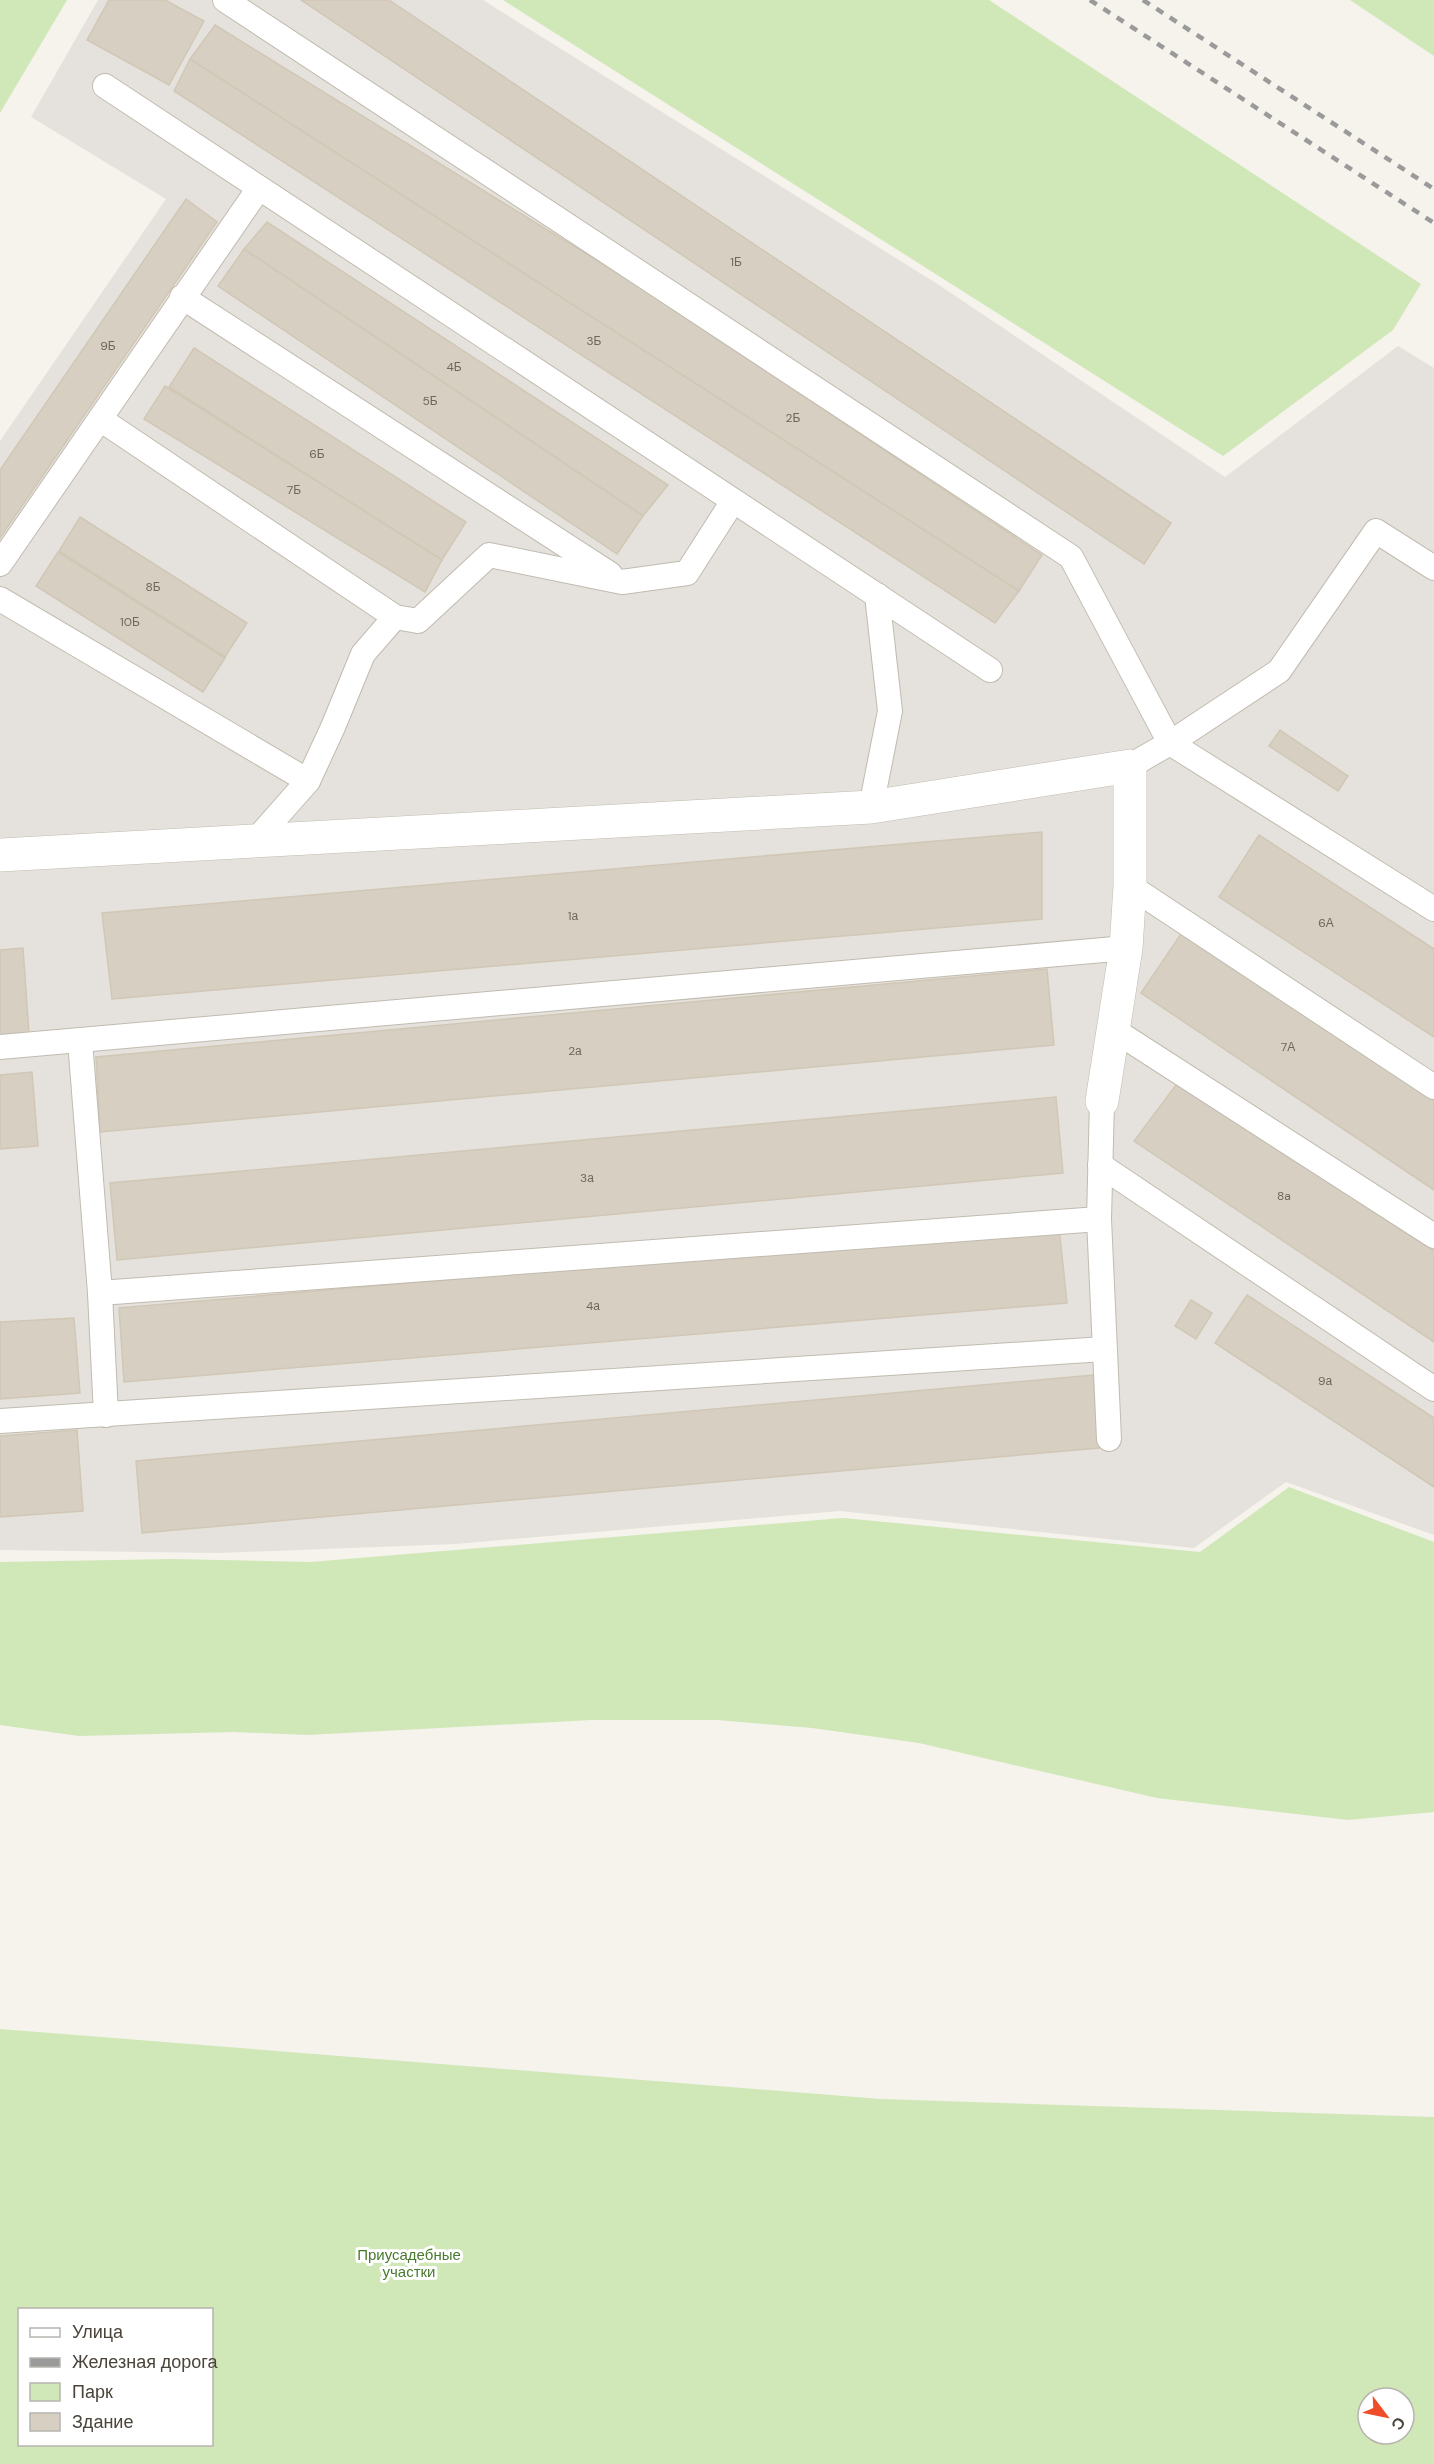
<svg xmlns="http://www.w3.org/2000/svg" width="1434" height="2464" viewBox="0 0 1434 2464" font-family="'DM Sans',sans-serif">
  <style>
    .industrial { fill: #e5e2dd }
    .green { fill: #d0e7b8; fill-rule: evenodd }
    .building { fill: #d6cfc2; stroke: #d1c7b5; stroke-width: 1.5 }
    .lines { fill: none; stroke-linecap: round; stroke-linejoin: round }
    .service-casing { stroke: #c1bbaf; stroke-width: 26 }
    .minor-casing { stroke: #c1bbaf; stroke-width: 34 }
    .service { stroke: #fff; stroke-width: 24 }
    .minor { stroke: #fff; stroke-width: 33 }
    .rail { stroke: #9a9a9a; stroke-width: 4.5; stroke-dasharray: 8 8; stroke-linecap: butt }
    .labels { text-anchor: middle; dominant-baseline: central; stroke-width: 6; stroke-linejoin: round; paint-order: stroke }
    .number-label { font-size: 12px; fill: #6d675c }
    .park-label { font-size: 15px; fill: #497a2f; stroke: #fff }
  </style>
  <rect width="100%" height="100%" fill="#f5f3ec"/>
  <polygon class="industrial" points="98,0 483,0 939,285 1225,477 1398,346 1434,368 1434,1535 1286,1482 1194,1548 840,1511 455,1544 219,1553 0,1550 0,441 166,199 31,117"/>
  <g class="green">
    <polygon points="0,0 67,0 0,113"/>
    <polygon points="503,0 989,0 1421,284 1393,330 1223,456"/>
    <polygon points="1350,0 1434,0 1434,56"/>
    <polygon points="1289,1487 1434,1542 1434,1812 1348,1820 1157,1798 919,1743 812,1728 717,1720 591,1720 308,1735 233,1732 79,1736 0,1725 0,1562 173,1559 310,1562 843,1518 1200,1552"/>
    <path d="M0,2029L881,2099L1434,2117V2464H0ZM20,2310H212V2444H20ZM1368,2398H1404V2434H1368Z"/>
  </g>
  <g class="building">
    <polygon points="109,0 165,0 204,21 169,85 87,40"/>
    <polygon points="301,0 389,0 1171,523 1144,564"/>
    <polygon points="215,25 632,282 1042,555 1019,591 190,59"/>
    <polygon points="190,59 1019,591 995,623 174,91"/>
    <polygon points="186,199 217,222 0,538 0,470"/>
    <polygon points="267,222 668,485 643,516 244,249"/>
    <polygon points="244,249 643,516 617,554 218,286"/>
    <polygon points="194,348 466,522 442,560 169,387"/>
    <polygon points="165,386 442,560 425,592 144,419"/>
    <polygon points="80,517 247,623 225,657 59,551"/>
    <polygon points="58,552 225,658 203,692 36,586"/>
    <polygon points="1280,730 1348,776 1338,791 1269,746"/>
    <polygon points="1042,832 1042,919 112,999 102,913"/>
    <polygon points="1259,835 1434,949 1434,1037 1219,897"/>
    <polygon points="1183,931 1434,1100 1434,1190 1141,993"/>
    <polygon points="23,948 29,1034 0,1036 0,950"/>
    <polygon points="1047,969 1054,1045 100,1132 96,1057"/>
    <polygon points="32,1072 38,1146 0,1149 0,1075"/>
    <polygon points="1179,1081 1434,1251 1434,1342 1134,1141"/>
    <polygon points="1056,1097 1063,1173 117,1260 110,1183"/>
    <polygon points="1059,1227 1067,1303 124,1382 119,1308"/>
    <polygon points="1247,1295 1434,1418 1434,1487 1215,1343"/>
    <polygon points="1191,1300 1212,1313 1196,1339 1175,1326"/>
    <polygon points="74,1318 80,1393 0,1399 0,1322"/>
    <polygon points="1093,1375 1099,1448 142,1533 136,1461"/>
    <polygon points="77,1430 83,1511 0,1517 0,1436"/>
  </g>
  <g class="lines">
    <g class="service-casing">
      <g id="service">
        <polyline points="225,0 1071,557 1170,743 1279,671 1376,531 1434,568"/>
        <polyline points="105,86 990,670"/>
        <polyline points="182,297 610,574"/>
        <polyline points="100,419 395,617 418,621 489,555 622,582 687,573 733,501"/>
        <polyline points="0,564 259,188"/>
        <polyline points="0,599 308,781"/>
        <polyline points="1130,766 1170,743 1434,909"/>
        <polyline points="871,807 890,711 877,595"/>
        <polyline points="255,841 308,781 333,727 363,654 395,617"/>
        <polyline points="1130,886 1434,1087"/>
        <polyline points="1114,1030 1434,1236"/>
        <polyline points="80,1041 100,1293 106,1415"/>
        <polyline points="0,1047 1126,948"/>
        <polyline points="1102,1101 1099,1219 1109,1439"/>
        <polyline points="1100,1165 1434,1389"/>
        <polyline points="100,1293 1099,1219"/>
        <polyline points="0,1421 1104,1349"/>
      </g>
    </g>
    <g class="minor-casing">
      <polyline id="minor" points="0,855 871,807 1130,766 1130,886 1126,948 1102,1101"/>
    </g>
    <use href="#service" class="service"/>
    <use href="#minor" class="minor"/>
    <g class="rail">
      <polyline points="1090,0 1434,223"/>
      <polyline points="1143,0 1434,189"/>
    </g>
  </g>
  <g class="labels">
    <g class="number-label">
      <text x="736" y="262">1Б</text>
      <text x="594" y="341">3Б</text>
      <text x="108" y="346">9Б</text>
      <text x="454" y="367">4Б</text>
      <text x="430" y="401">5Б</text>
      <text x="793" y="418">2Б</text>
      <text x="317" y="454">6Б</text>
      <text x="294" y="490">7Б</text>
      <text x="153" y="587">8Б</text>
      <text x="130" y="622">10Б</text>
      <text x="573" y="916">1а</text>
      <text x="1326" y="923">6А</text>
      <text x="1288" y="1047">7А</text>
      <text x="575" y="1051">2а</text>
      <text x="587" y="1178">3а</text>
      <text x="1284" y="1196">8a</text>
      <text x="593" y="1306">4а</text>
      <text x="1325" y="1381">9а</text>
    </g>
    <g class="park-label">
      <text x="409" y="2255">Приусадебные<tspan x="409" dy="17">участки</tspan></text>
    </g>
  </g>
  <rect x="18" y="2308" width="195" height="138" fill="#ffffff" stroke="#b7b4b0" stroke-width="1.5"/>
  <rect x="30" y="2328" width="30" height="9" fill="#ffffff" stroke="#b7b4b0" stroke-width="1.5"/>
  <text x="72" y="2338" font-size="18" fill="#4a443a">Улица</text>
  <rect x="30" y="2358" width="30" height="9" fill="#9a9a9a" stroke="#b7b4b0" stroke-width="1.5"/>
  <text x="72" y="2368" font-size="18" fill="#4a443a">Железная дорога</text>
  <rect x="30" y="2383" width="30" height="18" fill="#d0e7b8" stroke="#b7b4b0" stroke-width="1.5"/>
  <text x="72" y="2398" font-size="18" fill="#4a443a">Парк</text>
  <rect x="30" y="2413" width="30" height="18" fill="#d6cfc2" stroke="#b7b4b0" stroke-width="1.5"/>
  <text x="72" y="2428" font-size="18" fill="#4a443a">Здание</text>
  <g transform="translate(1386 2416) rotate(122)"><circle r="28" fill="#ffffff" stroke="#b7b4b0" stroke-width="1.5"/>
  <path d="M0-4.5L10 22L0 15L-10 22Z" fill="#ef4c29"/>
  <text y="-9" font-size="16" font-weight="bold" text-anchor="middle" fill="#4a443a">С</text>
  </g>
</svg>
